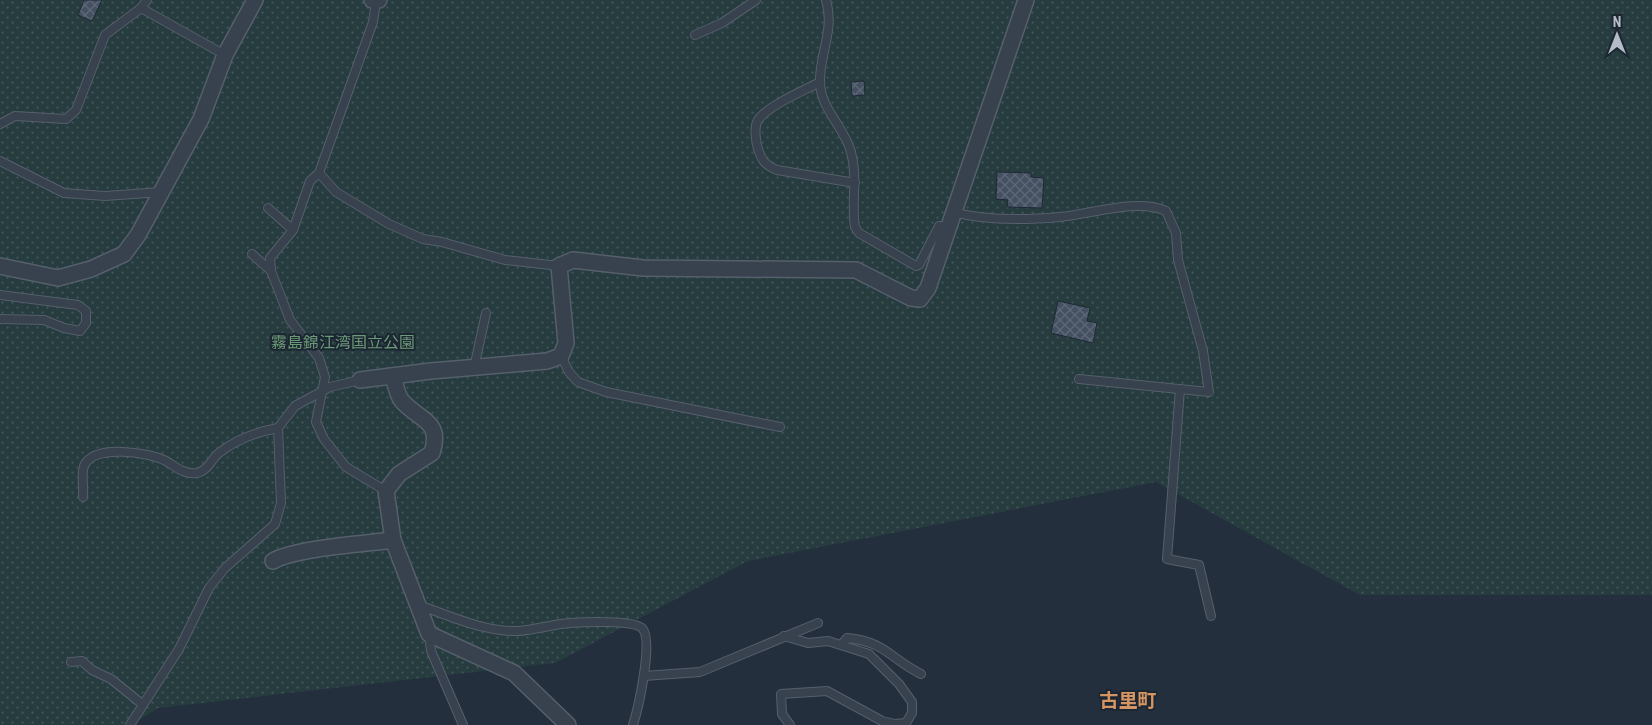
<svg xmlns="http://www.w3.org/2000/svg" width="1652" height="725" viewBox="0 0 1652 725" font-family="'Roboto Condensed','Noto Sans JP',sans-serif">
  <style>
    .park { fill: url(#park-dots) }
    .building { fill: url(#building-cross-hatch); stroke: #1f2835 }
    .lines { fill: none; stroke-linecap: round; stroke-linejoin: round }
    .lane-casing { stroke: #565f6c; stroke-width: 10 }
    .street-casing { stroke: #565f6c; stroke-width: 18 }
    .lane { stroke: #38414e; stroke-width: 8 }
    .street { stroke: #38414e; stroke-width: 15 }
    .labels { text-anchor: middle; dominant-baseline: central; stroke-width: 4; stroke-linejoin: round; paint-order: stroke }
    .park-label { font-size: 16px; fill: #6b9a76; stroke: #1d2633 }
    .quarter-label { font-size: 19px; font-weight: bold; fill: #d59563; stroke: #1d2633 }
  </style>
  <defs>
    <pattern id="park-dots" width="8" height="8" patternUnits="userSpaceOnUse" patternTransform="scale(1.25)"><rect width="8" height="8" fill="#263c3f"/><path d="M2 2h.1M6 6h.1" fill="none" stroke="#435659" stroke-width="1.8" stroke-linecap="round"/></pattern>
    <pattern id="building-cross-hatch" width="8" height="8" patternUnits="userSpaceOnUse" patternTransform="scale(1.25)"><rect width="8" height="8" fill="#455162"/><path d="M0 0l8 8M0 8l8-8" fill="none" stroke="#5d6877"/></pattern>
  </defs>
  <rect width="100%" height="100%" fill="#242f3e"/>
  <polygon class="park" points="0,0 1652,0 1652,595 1360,595 1156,482 748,561 555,663 158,708 131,725 0,725"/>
  <g class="building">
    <polygon points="84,0 102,0 92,21 78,15"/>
    <polygon points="864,81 865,95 852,96 851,82"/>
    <polygon points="997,172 1031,173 1031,177 1044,178 1042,208 1007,207 1008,200 996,199"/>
    <polygon points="1058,301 1090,308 1087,321 1097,323 1093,343 1051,333"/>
  </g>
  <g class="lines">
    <g class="lane-casing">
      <g id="lane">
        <path d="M826,0C835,30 819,54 820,83C821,110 844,126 851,152C858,177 851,203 855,227L859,233L916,266L919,265L939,226L948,228"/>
        <polyline points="376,1 373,22 319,173 336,192 389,224 423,239 442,242 505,260 559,266"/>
        <polyline points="141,8 225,55"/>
        <polyline points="695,35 722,23 756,0"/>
        <path d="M820,82C805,90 764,107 757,122C754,129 756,142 758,149C762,161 765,165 777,170L855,183"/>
        <polyline points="0,124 15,116 66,119 76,110 105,35 141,8 147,0"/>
        <polyline points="0,161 64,193 105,196 161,192"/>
        <polyline points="319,173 310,181 293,230 270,258 271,271 290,320 319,358 325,377 316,422 324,439 346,467 386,491"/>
        <polyline points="268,208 293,230"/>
        <path d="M953,212C986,221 1026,220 1060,217C1092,214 1137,198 1166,211L1176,233L1178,260L1203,351L1209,392L1079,379"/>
        <polyline points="252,254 271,271"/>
        <polyline points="0,295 78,305 86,311 86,323 80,331 64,328 44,320 0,319"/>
        <polyline points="561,356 569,372 578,382 606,392 780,427"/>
        <polyline points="474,368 486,313"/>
        <polyline points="1180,389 1167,559 1199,565 1211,616"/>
        <path d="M83,497C84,488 81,475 84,466C93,444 149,452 166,461C175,466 184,475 197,473C209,470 211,459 219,453C237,439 256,432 278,428"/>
        <path d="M419,605C450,616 484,632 518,631C535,630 553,624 570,623C583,622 633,620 642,628C654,640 638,709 633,725"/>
        <polyline points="429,634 431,651 463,725"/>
        <polyline points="784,636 808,643 828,641 869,654 899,684 912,702 912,713 906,723 895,724 882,721 827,691 781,694 782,714 790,725"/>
        <path d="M842,644L847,638C884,641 891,659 921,674"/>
        <polyline points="71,662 82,661 92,670 111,679 142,704"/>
        <polyline points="644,676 700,672 818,623"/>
        <polyline points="130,725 179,649 209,588 225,568 275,524 281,503 278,428 295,406 330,387 360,380"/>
      </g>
    </g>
    <g class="street-casing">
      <g id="street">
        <polyline points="372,0 379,0"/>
        <polyline points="0,266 58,278 91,269 124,254 138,235 201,119 225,55 255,0"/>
        <path d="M393,376C395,383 397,395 402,401C421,422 442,420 432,453L399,474L386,491L393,540L429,634L514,673L568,725"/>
        <polyline points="360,380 431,371 547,361 561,356 566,343 559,266 573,260 643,268 856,270 911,298 920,299 928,288 1026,0"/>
        <path d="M273,561C296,548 363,544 393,540"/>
      </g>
    </g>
    <use href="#lane" class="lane"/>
    <use href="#street" class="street"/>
  </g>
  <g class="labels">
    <g class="park-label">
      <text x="343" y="342">霧島錦江湾国立公園</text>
    </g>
    <g class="quarter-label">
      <text x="1128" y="700">古里町</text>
    </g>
  </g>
  <g transform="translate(1617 35)" stroke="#1d2633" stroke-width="4" paint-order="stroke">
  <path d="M0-4L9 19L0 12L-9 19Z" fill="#b4bcc9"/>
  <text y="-8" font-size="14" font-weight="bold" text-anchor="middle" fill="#b4bcc9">N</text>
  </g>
</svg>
